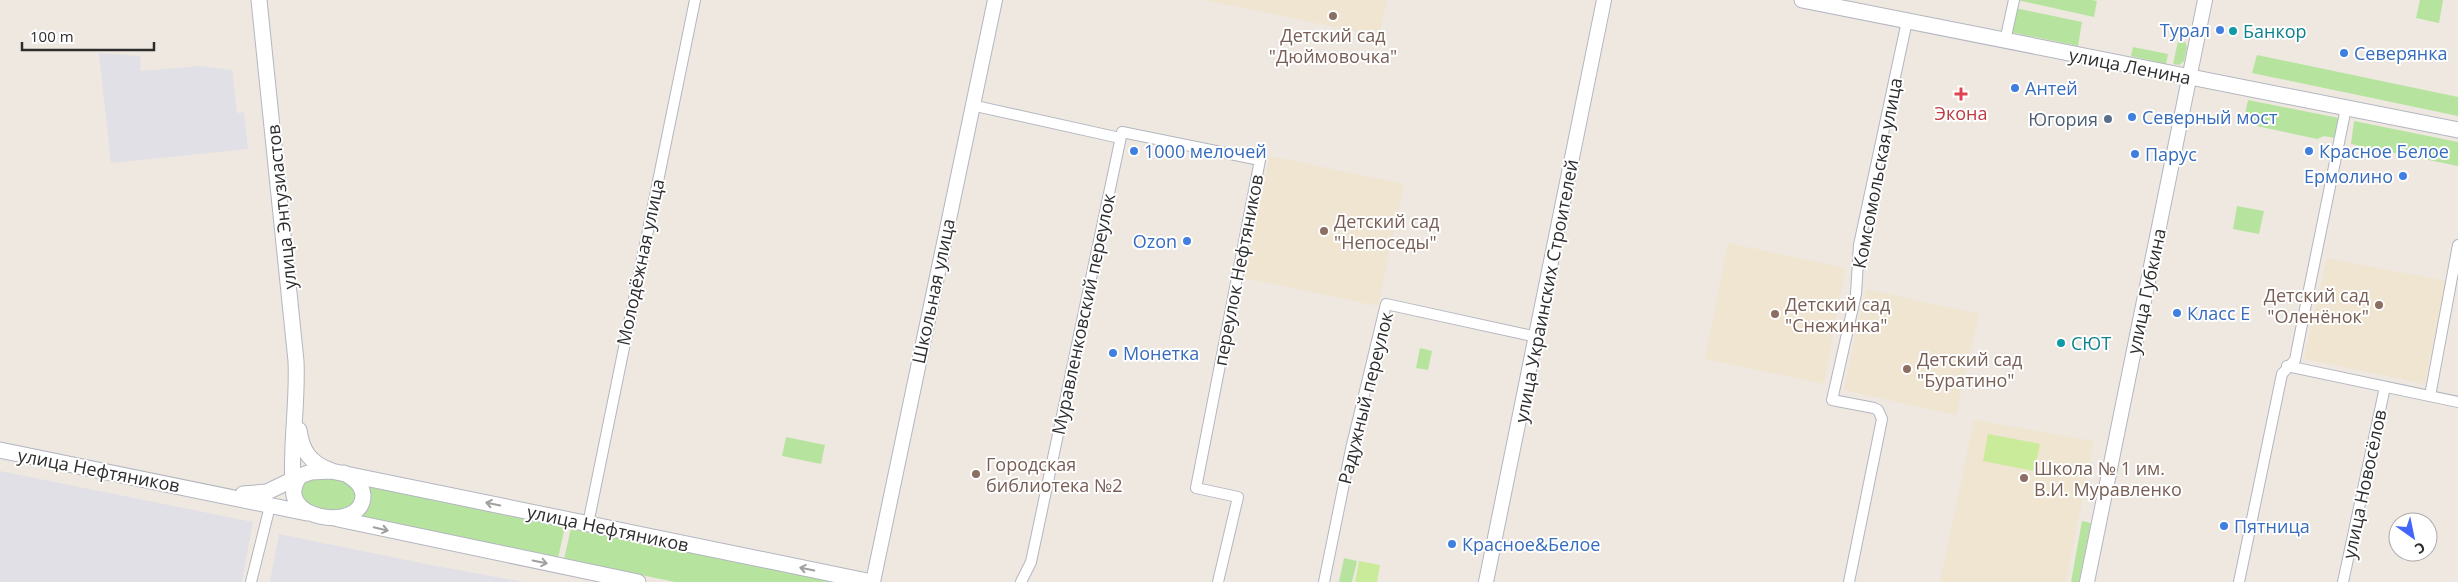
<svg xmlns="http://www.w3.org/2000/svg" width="2458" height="582" viewBox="0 0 2458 582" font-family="'Open Sans',sans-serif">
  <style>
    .industrial { fill: #e2e0e7 }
    .education { fill: #efe5d0 }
    .green { fill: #b6e49e }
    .pitch { fill: #c9eb9a }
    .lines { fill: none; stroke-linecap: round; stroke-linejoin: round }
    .minor-casing { stroke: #b3b6c0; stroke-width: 12 }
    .tertiary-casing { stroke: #b3b6c0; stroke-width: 16 }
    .secondary-casing { stroke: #b3b6c0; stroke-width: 17 }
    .minor { stroke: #fff; stroke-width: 10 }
    .tertiary { stroke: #fff; stroke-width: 14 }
    .secondary { stroke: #fff; stroke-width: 15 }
    .oneway { stroke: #a0a0a0 }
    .education-dot { fill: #8d6e63; stroke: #fff; stroke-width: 2 }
    .shop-dot { fill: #3f7fe0; stroke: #fff; stroke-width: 2 }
    .culture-dot { fill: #0f9aa8; stroke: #fff; stroke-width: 2 }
    .health-dot { fill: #e0444e; stroke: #fff; stroke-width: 2 }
    .service-dot { fill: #5c6f8a; stroke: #fff; stroke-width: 2 }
    .labels { text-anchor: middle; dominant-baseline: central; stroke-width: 4; stroke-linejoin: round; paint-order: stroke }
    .shop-label { font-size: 18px; fill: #366cbe; stroke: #fff; text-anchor: start }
    .culture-label { font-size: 18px; fill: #0d838f; stroke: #fff; text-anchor: start }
    .education-label { font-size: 18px; fill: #785e54; stroke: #fff; text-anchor: start }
    .street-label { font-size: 18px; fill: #2d2d2d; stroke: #fff }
    .health-label { font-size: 18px; fill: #be3a42; stroke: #fff }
    .service-label { font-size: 18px; fill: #4e5e75; stroke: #fff; text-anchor: end }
  </style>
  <rect width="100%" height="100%" fill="#eee8e0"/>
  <g class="industrial">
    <polygon points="99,53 140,56 141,71 200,66 232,70 237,113 244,112 248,149 111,163"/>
    <polygon points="0,471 253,522 242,582 0,582"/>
    <polygon points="279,534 426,564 524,582 270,582"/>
  </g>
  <g class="education">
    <polygon points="1204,0 1387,0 1379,36"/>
    <polygon points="1270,156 1404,184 1378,306 1244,278"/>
    <polygon points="1728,243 1845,268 1824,384 1705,359"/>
    <polygon points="2327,258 2446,281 2425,384 2304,359"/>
    <polygon points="1866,289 1979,314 1956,415 1844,390"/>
    <polygon points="1974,420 2094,441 2066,582 1940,582"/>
  </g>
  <g class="green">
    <polygon points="2017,0 2091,0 2097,1 2094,17"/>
    <polygon points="2420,0 2443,0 2439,23 2416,18"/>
    <polygon points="2015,8 2082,22 2078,46 2010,32"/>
    <polygon points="2178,41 2185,42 2187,47 2184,61 2179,65 2173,64"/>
    <polygon points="2133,47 2168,54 2166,64 2131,56"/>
    <polygon points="2257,55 2458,97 2458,116 2252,73"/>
    <polygon points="2248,100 2339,118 2335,138 2324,136 2317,139 2243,123"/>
    <polygon points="2354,121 2458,142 2458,166 2351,144"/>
    <polygon points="2237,206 2264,211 2259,234 2233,229"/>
    <polygon points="1420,348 1432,351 1428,370 1416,368"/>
    <polygon points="786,437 825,445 821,464 782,456"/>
    <path d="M326,477C341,480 354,481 356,498L346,513L307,507L299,489L306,480Z"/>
    <polygon points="366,486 565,527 558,558 359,517"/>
    <polygon points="2082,521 2091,523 2079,582 2071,582"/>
    <polygon points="571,528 841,582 675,582 564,559"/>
    <polygon points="1344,558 1357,561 1352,582 1339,582"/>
  </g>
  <g class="pitch">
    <polygon points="1988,434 2040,444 2034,471 1983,461"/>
    <polygon points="1359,561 1380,565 1377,582 1355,582"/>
  </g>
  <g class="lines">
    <g class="minor-casing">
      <g id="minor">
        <polyline points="2005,41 2014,0"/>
        <polyline points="971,105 1120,138"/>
        <polyline points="2287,366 2458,402"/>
        <polyline points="2430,396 2458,245"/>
        <polyline points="588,524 695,0"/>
        <polyline points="251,582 270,506"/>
        <polyline points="1021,582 1031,562 1122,132 1260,160 1196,488 1238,497 1218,582"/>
        <polyline points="1324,582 1351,449 1386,304 1537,337"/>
        <polyline points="1849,582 1882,419 1878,410 1874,408 1832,400 1856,294 1859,245 1907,21"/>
        <polyline points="2239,582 2282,374 2295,360 2303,319 2346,108"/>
        <polyline points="2343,582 2385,387"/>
      </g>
    </g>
    <g class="tertiary-casing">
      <g id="tertiary">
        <polyline points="873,582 995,0"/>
        <polyline points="1486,582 1604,0"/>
        <polyline points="2087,582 2205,0"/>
      </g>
    </g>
    <g class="secondary-casing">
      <g id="secondary">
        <path d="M259,0L296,361C298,404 290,446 293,489"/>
        <polyline points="1802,0 2458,130"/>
        <path d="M299,430C302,451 310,463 330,470"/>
        <polyline points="0,450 307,513"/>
        <path d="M344,473C353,478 362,484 363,495C364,535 269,518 300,476L311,472L331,471L872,582"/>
        <polyline points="243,494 267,492 298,477"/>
        <polyline points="338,519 638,582"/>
      </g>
    </g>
    <use href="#minor" class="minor"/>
    <use href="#tertiary" class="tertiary"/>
    <use href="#secondary" class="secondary"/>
  </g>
  <defs><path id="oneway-shaft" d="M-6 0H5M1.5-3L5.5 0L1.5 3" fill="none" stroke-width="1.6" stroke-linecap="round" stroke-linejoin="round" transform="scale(1.25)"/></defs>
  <g class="oneway">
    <use href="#oneway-shaft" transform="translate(493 504) rotate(-168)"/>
    <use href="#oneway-shaft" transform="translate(381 529) rotate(13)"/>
    <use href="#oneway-shaft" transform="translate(540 562) rotate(11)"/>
    <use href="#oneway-shaft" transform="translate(807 569) rotate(-168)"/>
  </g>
  <g class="education-dot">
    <circle cx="1333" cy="16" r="5"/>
    <circle cx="1324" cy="231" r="5"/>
    <circle cx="2379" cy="305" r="5"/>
    <circle cx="1775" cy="314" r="5"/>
    <circle cx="1907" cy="369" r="5"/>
    <circle cx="976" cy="474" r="5"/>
    <circle cx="2024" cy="478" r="5"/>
  </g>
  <g class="shop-dot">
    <circle cx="2220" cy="30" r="5"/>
    <circle cx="2344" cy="53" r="5"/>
    <circle cx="2015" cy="88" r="5"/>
    <circle cx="2132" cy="117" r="5"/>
    <circle cx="1134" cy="151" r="5"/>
    <circle cx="2309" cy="151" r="5"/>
    <circle cx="2135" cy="154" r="5"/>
    <circle cx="2403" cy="176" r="5"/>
    <circle cx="1187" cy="241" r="5"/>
    <circle cx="2177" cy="313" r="5"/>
    <circle cx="1113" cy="353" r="5"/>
    <circle cx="2224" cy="526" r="5"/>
    <circle cx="1452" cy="544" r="5"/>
  </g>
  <g class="culture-dot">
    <circle cx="2233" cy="31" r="5"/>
    <circle cx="2061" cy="343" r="5"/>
  </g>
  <path class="health-dot" d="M1958.5 86.5h5v5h5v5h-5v5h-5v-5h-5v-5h5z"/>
  <circle class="service-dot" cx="2108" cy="119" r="5"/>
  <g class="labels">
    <g class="shop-label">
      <text x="2210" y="30" text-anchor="end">Турал</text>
      <text x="2354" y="53">Северянка</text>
      <text x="2025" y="88">Антей</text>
      <text x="2142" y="117">Северный мост</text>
      <text x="1144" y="151">1000 мелочей</text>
      <text x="2319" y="151">Красное Белое</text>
      <text x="2145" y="154">Парус</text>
      <text x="2393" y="176" text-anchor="end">Ермолино</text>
      <text x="1177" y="241" text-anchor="end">Ozon</text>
      <text x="2187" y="313">Класс Е</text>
      <text x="1123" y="353">Монетка</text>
      <text x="2234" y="526">Пятница</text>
      <text x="1462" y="544">Красное&amp;Белое</text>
    </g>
    <g class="culture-label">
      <text x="2243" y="31">Банкор</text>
      <text x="2071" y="343">СЮТ</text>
    </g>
    <g class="education-label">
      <text x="1333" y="35" text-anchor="middle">Детский сад<tspan x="1333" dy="21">"Дюймовочка"</tspan></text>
      <text x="1334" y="221">Детский сад<tspan x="1334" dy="21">"Непоседы"</tspan></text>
      <text x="2369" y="295" text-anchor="end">Детский сад<tspan x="2369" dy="21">"Оленёнок"</tspan></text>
      <text x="1785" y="304">Детский сад<tspan x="1785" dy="21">"Снежинка"</tspan></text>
      <text x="1917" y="359">Детский сад<tspan x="1917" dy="21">"Буратино"</tspan></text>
      <text x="986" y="464">Городская<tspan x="986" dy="21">библиотека №2</tspan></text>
      <text x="2034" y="468">Школа № 1 им.<tspan x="2034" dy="21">В.И. Муравленко</tspan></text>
    </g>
    <g class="street-label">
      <text transform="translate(2130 66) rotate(11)">улица Ленина</text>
      <text transform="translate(1877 173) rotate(-79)">Комсомольская улица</text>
      <text transform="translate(281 207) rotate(-96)">улица Энтузиастов</text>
      <text transform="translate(640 262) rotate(-78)">Молодёжная улица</text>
      <text transform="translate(1238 270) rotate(-79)">переулок Нефтяников</text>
      <text transform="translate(933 291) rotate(-78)">Школьная улица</text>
      <text transform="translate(1546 291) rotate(-79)">улица Украинских Строителей</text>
      <text transform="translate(2146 291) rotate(-78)">улица Губкина</text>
      <text transform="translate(1083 314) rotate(-78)">Муравленковский переулок</text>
      <text transform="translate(1365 398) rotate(-76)">Радужный переулок</text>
      <text transform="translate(99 470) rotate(11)">улица Нефтяников</text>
      <text transform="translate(2364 484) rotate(-78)">улица Новосёлов</text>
      <text transform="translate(608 528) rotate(12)">улица Нефтяников</text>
    </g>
    <g class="health-label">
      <text x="1961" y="113">Экона</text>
    </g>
    <g class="service-label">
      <text x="2098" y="119">Югория</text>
    </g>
  </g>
  <g transform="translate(2413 537) rotate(147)"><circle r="24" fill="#ffffff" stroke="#ababab"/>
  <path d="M0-4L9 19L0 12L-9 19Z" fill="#4266f9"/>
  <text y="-8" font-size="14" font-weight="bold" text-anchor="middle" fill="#2d2d2d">С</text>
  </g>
  <path d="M22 42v8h132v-8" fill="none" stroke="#2d2d2d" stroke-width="2.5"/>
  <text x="30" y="42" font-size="15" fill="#2d2d2d" stroke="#ffffff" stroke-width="4" paint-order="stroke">100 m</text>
</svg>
